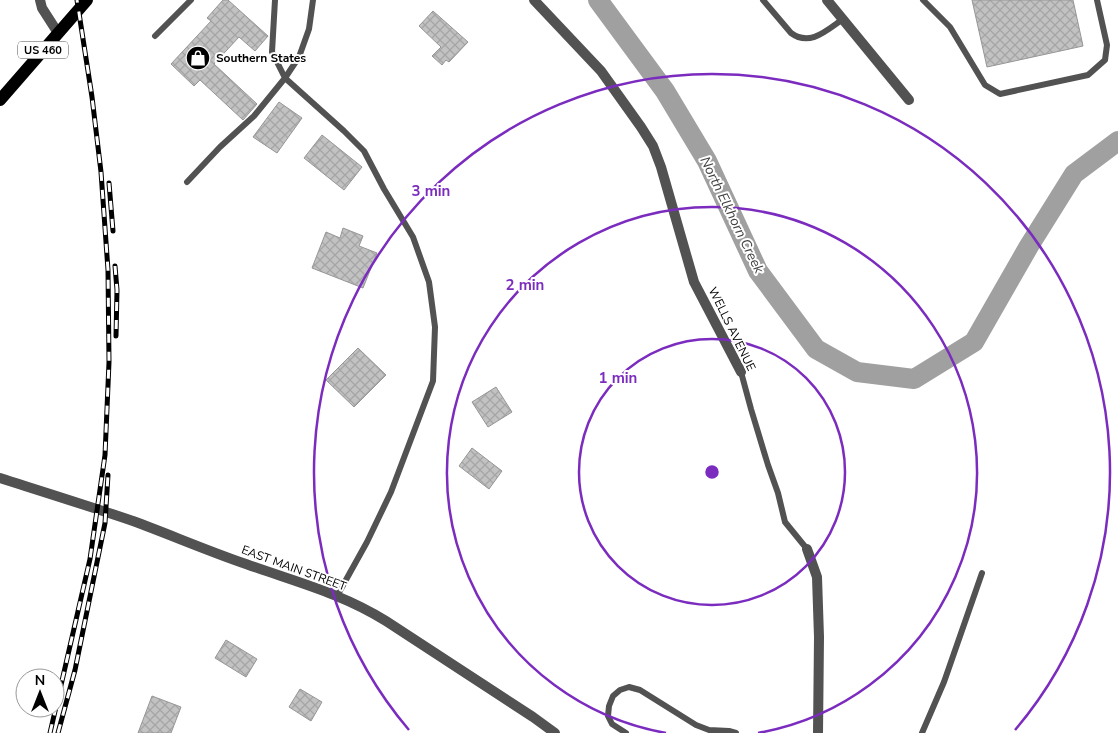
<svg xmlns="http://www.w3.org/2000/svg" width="1118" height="733" viewBox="0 0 1118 733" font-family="'Nunito Sans',sans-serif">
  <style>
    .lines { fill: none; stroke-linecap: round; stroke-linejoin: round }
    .river { stroke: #a0a0a0; stroke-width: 20 }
    .building { fill: url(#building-cross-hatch); stroke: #969696 }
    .service { stroke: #525252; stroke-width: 6 }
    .minor { stroke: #525252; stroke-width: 10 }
    .tertiary { stroke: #525252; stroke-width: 10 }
    .primary { stroke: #000; stroke-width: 12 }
    .rail-casing { stroke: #000; stroke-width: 5 }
    .rail { stroke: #fff; stroke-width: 3; stroke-dasharray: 9; stroke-linecap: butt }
    .ring { fill: none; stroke: #7b2cbf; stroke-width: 2.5 }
    .labels { text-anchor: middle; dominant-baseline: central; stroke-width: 4; stroke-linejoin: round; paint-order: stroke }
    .shield { fill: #fff; stroke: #4c4c4c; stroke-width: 1 }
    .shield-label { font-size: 11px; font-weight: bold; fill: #000 }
    .poi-label { font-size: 12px; font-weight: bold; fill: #000; stroke: #fff; text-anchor: start }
    .street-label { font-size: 12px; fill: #000; stroke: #fff }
    .water-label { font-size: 14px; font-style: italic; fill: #414141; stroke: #fff }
    .centre { fill: #7b2cbf; stroke: #fff; stroke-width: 2.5 }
    .ring-label { font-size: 15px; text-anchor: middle; font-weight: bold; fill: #7b2cbf; stroke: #fff; stroke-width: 4; stroke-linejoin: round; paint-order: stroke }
  </style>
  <defs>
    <pattern id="building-cross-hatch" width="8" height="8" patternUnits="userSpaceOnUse" patternTransform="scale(1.25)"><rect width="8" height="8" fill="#c2c2c2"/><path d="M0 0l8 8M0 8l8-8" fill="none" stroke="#a5a5a5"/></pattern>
  </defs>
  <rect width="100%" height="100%" fill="#fff"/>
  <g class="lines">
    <polyline class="river" points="598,0 665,91 707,161 758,271 816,349 857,372 914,379 974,342 1029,246 1074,174 1118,141"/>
  </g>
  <g class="building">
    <polygon points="223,0 228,0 268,36 255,51 239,37 214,64 257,104 243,120 200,80 194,86 171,64 211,21 207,18"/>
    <polygon points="972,0 1073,0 1083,46 987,67"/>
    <polygon points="433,11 468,42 449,62 446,60 442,65 432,56 441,47 419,26"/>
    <polygon points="279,102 302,118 277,153 253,137"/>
    <polygon points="322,135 362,167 344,190 304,158"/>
    <polygon points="343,228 363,236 359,246 377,253 363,288 312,268 326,232 340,238"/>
    <polygon points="358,348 386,375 354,407 326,380"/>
    <polygon points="496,387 512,412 488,427 472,402"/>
    <polygon points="472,448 502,471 489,489 459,466"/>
    <polygon points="226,640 257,659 246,677 215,658"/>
    <polygon points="300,689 322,702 311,721 289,707"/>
    <polygon points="152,696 181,707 171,733 138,733"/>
  </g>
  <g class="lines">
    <g class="service">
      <polyline points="313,0 309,29 299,57 285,78 344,131 364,151 384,189 413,237 429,282 435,327 433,381 391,492 367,542 337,596"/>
      <path d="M763,0L791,33C810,47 827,30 843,19"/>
      <polyline points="923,0 950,27 985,85 1000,94 1088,75 1105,60 1107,45 1097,0"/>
      <polyline points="155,36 191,0"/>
      <polyline points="187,182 220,147 254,116 285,78 272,52 275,0"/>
      <polyline points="741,372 751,409 768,465 778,493 785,522 807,549"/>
      <polyline points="626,733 612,724 608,716 609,706 613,696 620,690 629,687 640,690 696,725 709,730 729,731 736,733"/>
      <polyline points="922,733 944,682 982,573"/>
    </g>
    <g class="minor">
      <polyline points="40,0 42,8 58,33"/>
      <polyline points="534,0 601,71 641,127 653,146 661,167 694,282 741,372"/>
      <polyline points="827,0 909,100"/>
      <polyline points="807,549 817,577 819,637 818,733"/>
    </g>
    <path class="tertiary" d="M0,478C44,492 89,506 133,521C171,535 208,551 246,564C296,582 341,593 386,621L533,717L555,733"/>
    <polyline class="primary" points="0,100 87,0"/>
    <g class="rail-casing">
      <g id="rail">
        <polyline points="109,183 113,231"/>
        <polyline points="115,266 117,290 116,336"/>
        <polyline points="50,733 90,559 105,455 109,362 108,270 101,172 92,97 77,0"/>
        <polyline points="58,733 75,670 105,523 108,475"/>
      </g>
    </g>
    <use href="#rail" class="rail"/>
  </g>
  <g class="ring">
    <circle cx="712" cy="472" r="133"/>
    <path d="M666 733A265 265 0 1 1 758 733"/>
    <path d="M409 730A398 398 0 1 1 1015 730"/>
  </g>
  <defs>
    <g id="shop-disc" transform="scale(1.25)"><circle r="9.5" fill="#000" stroke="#fff"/><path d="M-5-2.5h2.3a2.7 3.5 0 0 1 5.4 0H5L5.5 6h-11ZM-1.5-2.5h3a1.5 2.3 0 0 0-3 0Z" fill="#fff"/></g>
  </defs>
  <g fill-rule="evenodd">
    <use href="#shop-disc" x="198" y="58"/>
  </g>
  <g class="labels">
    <rect class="shield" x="18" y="41.5" width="50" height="17" rx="4"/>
    <g class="shield-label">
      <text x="43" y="50">US 460</text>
    </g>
    <g class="poi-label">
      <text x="216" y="58">Southern States</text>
    </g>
    <g class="street-label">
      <text transform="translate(732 329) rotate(64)">WELLS AVENUE</text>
      <text transform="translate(294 568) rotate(20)">EAST MAIN STREET</text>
    </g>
    <g class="water-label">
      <text transform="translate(732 215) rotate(64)">North Elkhorn Creek</text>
    </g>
  </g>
  <circle cx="712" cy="472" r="8" class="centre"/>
  <g class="ring-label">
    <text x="431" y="196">3 min</text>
    <text x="525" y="290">2 min</text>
    <text x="618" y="383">1 min</text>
  </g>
  <g transform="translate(40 693)"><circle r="24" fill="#ffffff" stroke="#999999"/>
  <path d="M0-4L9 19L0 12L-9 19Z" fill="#000000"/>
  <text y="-8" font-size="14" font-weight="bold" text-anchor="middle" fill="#000000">N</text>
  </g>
</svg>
